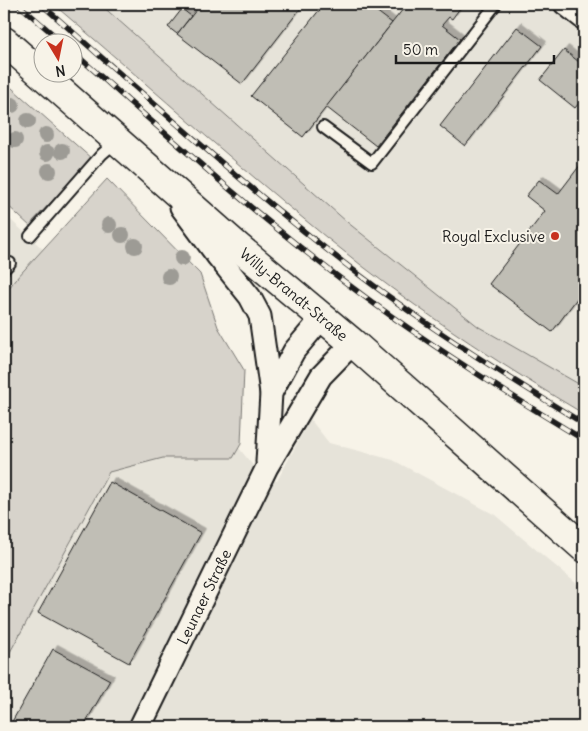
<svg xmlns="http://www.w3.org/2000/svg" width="588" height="731" viewBox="0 0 588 731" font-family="Delius,sans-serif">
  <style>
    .built { fill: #e6e3d9 }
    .green { fill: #d7d3cb; stroke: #7a7874 }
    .building { fill: #c0beb5; stroke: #1c1c1c; filter: url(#shadow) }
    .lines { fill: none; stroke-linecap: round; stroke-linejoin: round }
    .lane-casing { stroke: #1c1c1c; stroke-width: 14 }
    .street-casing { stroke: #1c1c1c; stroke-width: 25 }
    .secondary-casing { stroke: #1c1c1c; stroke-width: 31 }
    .lane { stroke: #f7f3e8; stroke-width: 10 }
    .street { stroke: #f7f3e8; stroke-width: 21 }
    .secondary { stroke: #f7f3e8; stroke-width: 28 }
    .rail-casing { stroke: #1c1c1c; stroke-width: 5.5 }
    .rail { stroke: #f7f3e8; stroke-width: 4; stroke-dasharray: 11; stroke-linecap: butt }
    .tree { fill: #9d9b95 }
    .poi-dot { fill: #c8321e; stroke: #f7f3e8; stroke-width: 2 }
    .labels { text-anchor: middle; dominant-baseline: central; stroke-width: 4; stroke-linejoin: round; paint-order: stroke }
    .poi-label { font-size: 15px; fill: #1c1c1c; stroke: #f7f3e8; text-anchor: end }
    .street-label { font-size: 15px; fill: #1c1c1c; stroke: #f7f3e8 }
  </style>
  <defs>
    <filter id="shadow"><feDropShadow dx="4.5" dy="-4.5" stdDeviation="0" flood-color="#0004"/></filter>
  </defs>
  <rect width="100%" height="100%" fill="#f7f3e8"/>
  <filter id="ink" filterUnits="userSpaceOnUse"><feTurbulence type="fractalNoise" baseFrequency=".02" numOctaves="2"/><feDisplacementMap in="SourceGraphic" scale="10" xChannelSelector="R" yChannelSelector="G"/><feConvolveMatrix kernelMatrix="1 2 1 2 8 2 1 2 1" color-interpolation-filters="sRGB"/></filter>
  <g filter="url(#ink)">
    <g class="built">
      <polygon points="100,4 584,4 584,388 479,328 393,259 347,222"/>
      <polygon points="4,214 176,369 262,477 277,481 310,419 329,443 393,460 495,515 584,590 584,727 4,727"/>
    </g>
    <g class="green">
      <path d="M53,4H100L347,222L479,327L584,387V414C508,369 432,320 361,265C255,182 156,91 53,4Z"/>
      <polygon points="4,81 92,159 33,221 32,228 4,202"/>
      <polygon points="107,179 200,274 218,327 244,370 241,444 233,458 163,458 109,472 4,663 4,295 15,280"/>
    </g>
    <g class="building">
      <polygon points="201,4 304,4 242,84 177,34"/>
      <polygon points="324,4 367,4 392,23 303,137 251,96"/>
      <polygon points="407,4 463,4 452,19 449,17 442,25 460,39 376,146 326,107"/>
      <polygon points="182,9 191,16 177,34 168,27"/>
      <polygon points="517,27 542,46 465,146 440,126"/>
      <polygon points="564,50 584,66 584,97 575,108 540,80"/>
      <polygon points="584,160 584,289 552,332 489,284 545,211 526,196 539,180 558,194"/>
      <polygon points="110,482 201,533 129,663 38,613"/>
      <polygon points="53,649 110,680 83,727 9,727"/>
    </g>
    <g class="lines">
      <g class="lane-casing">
        <g id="lane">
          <polyline points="323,127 372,163 496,4"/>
          <polyline points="30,236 102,154 117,141"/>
          <polyline points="4,269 10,263"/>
        </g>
      </g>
      <g class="street-casing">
        <g id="street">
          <polyline points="565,4 584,19"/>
          <polyline points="181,207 218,257 250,297 260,316 271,393 267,462"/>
          <polyline points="271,393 294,351 321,319"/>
          <path id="s1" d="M140,727L267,467L321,376L353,343"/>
        </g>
      </g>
      <g class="secondary-casing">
        <g id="secondary">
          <path id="s2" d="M4,41L238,247L353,343L584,548"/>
        </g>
      </g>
      <use href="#lane" class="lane"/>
      <use href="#street" class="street"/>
      <use href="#secondary" class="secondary"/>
      <g class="rail-casing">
        <g id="rail">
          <polyline points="18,4 62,42"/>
          <path d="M41,4C146,96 249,191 361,276C432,330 508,377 584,424"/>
          <path d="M72,51C164,132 255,215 353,288C427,344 505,392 584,440"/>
        </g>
      </g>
      <use href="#rail" class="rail"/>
    </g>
    <g class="tree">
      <circle cx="12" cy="105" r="8"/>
      <circle cx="28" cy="121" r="8"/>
      <circle cx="46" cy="135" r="8"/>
      <circle cx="15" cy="140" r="8"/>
      <circle cx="62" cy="151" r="8"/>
      <circle cx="47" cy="153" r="8"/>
      <circle cx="49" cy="171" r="8"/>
      <circle cx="109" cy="225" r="8"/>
      <circle cx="122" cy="235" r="8"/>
      <circle cx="135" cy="246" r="8"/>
      <circle cx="182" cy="258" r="8"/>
      <circle cx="169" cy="277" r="8"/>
    </g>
  </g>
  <circle class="poi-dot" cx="555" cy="236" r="5"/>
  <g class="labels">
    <g class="poi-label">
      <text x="545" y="236">Royal Exclusive</text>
    </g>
    <g class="street-label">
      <text stroke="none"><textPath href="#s2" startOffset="385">Willy-Brandt-Straße</textPath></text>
      <text stroke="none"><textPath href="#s1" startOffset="145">Leunaer Straße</textPath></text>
    </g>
  </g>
  <rect width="588" height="731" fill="none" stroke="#f7f3e8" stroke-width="20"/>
  <rect x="10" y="10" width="568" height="711" fill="none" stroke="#1c1c1c" stroke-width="2" filter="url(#ink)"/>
  <g transform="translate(58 58) rotate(170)"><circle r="24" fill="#f7f3e8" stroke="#9f9d96"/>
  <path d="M0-4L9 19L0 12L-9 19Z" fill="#c8321e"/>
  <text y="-8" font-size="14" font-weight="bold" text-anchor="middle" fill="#1c1c1c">N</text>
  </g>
  <path d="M396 55v8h158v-8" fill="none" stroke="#1c1c1c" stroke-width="2.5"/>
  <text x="403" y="55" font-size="15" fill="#1c1c1c" stroke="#f7f3e8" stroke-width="4" paint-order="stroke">50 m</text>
</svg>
